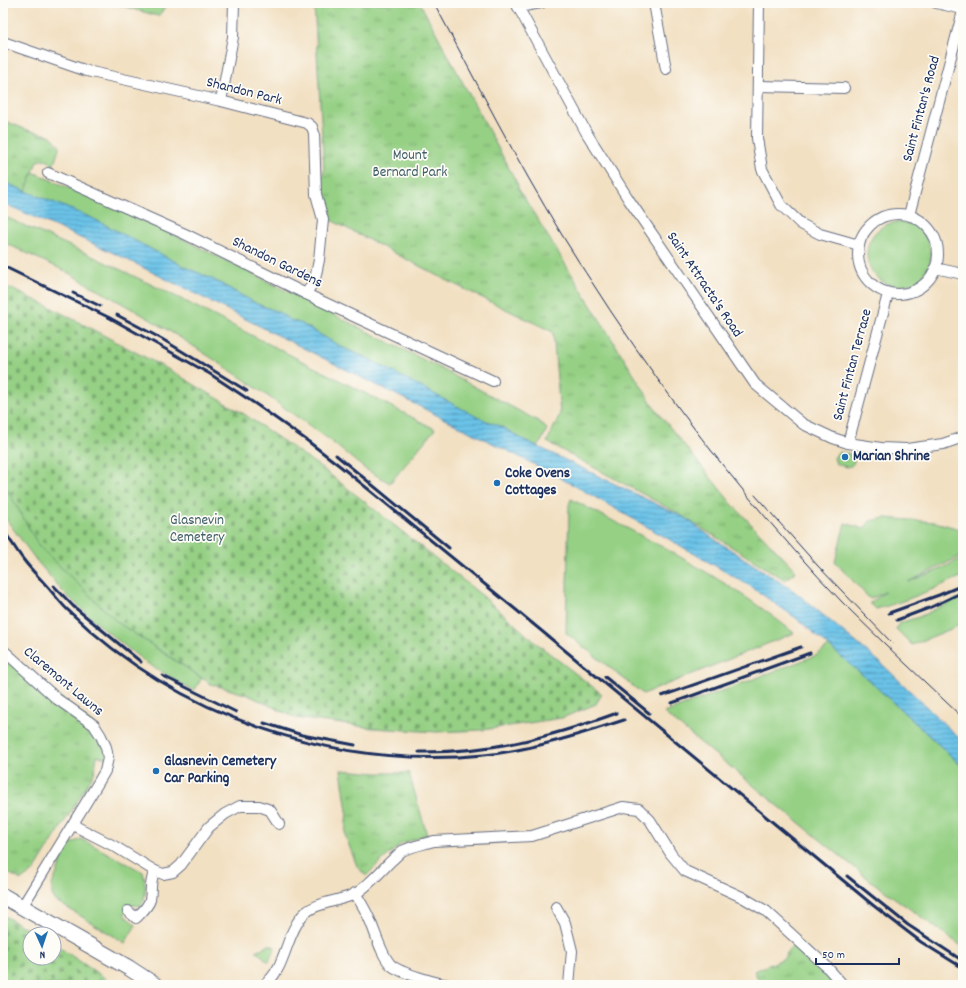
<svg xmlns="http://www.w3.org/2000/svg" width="966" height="988" viewBox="0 0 966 988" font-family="Dekko,sans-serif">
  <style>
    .green { fill: #95d084; stroke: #588071 }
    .cemetery { fill: url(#cemetery-stones); stroke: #588071 }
    .park { fill: url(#park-tufts); stroke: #588071 }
    .water { fill: url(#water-rules); stroke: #4279a3 }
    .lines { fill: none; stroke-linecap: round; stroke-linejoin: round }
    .street-casing { stroke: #666d81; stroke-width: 12 }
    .secondary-casing { stroke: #666d81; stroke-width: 17 }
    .street { stroke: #fff; stroke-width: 10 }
    .secondary { stroke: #fff; stroke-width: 15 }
    .tram { stroke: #1b2f5e; stroke-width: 1 }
    .rail { stroke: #1b2f5e; stroke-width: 3 }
    .poi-dot { fill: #1f6fb2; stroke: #fdfcf7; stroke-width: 1.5 }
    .labels { text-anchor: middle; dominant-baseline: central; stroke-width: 3.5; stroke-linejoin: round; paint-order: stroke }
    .street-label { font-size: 15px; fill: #1b2f5e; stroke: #fdfcf7 }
    .park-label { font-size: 15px; fill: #405f69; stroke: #fdfcf7 }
    .poi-label { font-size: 15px; font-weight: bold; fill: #1b2f5e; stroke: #fdfcf7; text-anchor: start }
  </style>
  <defs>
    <pattern id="cemetery-stones" width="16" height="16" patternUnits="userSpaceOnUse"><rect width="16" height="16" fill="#95d084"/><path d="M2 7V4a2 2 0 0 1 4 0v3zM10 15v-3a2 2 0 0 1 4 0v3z" fill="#79a96f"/></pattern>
    <pattern id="park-tufts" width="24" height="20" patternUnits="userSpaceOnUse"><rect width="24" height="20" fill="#95d084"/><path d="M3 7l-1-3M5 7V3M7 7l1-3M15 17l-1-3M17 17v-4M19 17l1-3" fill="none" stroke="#79a96f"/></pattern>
    <pattern id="water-rules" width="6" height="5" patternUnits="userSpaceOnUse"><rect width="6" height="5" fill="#6ac3e8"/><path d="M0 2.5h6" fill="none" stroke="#569fbf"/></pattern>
  </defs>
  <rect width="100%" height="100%" fill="#fdfcf7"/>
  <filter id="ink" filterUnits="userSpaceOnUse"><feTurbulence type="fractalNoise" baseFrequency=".025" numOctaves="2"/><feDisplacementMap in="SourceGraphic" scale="8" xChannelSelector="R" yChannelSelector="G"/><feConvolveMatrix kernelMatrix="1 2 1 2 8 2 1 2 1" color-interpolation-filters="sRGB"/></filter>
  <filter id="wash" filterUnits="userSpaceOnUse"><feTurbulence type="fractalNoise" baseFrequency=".012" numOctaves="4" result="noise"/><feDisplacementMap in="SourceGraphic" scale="16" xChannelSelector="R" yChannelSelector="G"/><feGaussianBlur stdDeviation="0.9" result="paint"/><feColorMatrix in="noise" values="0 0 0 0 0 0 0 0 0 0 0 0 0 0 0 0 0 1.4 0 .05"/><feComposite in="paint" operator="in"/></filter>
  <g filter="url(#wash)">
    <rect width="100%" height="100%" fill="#f2e0c2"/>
    <g class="green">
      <polygon points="111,3 164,3 164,9 158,16"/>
      <polygon points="3,121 27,130 51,136 28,169 33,172 181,238 436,366 538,421 547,429 541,442 537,446 522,439 502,427 479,418 412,383 367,358 343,348 302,324 290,320 278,312 257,304 212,279 185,267 92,218 3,182"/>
      <polygon points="3,216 90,255 173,295 435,429 390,483 365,469 327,438 242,378 184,340 146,317 65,271 3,242"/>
      <circle cx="899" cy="254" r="32"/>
      <polygon points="3,420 153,646 202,678 194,691 145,662 105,630 64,593 36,560 3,515"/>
      <path d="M838,452L851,454L853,456L854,462C850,470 844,466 836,464L834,458Z"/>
      <path d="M571,499C648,539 727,578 794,633L643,694L566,633L569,505Z"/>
      <path d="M885,518L935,522L963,530V555L908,582L943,568L963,557V576C935,588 906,602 876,609L870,603L885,592L870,599L835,562L845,523L864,529L870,521Z"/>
      <polygon points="963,596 963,624 912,645 896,629 899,623 919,617"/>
      <polygon points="829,646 872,683 963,767 963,947 871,881 664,713 817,655"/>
      <path d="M81,839L143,872C146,882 147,897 141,906L132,905L124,915L136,925L125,943L56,901L52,895V885L68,845Z"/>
      <polygon points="270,945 275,947 269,962 256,951 259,949 262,949 265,946"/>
    </g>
    <g class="cemetery">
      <polygon points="3,285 52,308 173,372 244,414 319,466 360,498 484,597 536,643 602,694 596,704 562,718 482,730 437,732 373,728 296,718 248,695 211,684 117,622 39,546 3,482"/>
      <polygon points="3,915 36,934 30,934 30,958 54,958 54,944 115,985 3,985"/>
    </g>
    <g class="park">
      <path d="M314,3H420L518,185V188L656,410L732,504L796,571L785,580L674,511L547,442L560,414L553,332L456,285L327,218C320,199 317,190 324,170Z"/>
      <polygon points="3,120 27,130 51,136 60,146 53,167 51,163 45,159 37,161 26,191 3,182"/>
      <polygon points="3,650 94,725 108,758 97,756 94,774 34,871 21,880 3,870"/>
      <polygon points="341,770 377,773 409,773 427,835 401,844 379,863 366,876 357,866 345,835 347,811"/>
      <polygon points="797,939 842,985 761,985 754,971 783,959"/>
    </g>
    <polygon class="water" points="3,182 92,218 185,267 212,279 257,304 278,312 290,320 302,324 343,348 367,358 479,418 502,427 522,439 685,518 711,537 794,591 882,664 963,742 963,767 872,683 796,618 750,586 679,545 577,487 522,458 118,255 3,203"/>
  </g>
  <g filter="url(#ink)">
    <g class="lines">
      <g class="street-casing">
        <g id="street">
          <polyline points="516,3 586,132 629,200 755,384 803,424 833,438 848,443 881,448 907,449 943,444 963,437"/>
          <polyline points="654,3 666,69"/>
          <polyline points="759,3 757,138 762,169 781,205 801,224 820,234 859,245"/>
          <polyline points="936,3 963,9"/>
          <polyline points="518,7 541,3"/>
          <polyline points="3,42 87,71 221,101 307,123 312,127 314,133 316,194 323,220 319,260 315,279 306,294"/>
          <polyline points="759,86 844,88"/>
          <polyline points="221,101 233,37 234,3"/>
          <polyline points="48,173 185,234 306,294 493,381"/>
          <circle cx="898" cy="254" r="40"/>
          <polyline points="909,215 963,11"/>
          <polyline points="935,268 963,274"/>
          <polyline points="848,443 888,294"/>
          <polyline points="3,650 57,699 94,725 101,736 106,747 108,758 105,771 98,783 22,907"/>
          <polyline points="73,825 114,846 155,871 163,874 173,872 181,865 209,827 225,814 240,806 259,806 270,810 279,824"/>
          <path d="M355,893C360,901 365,909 369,918C375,931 381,955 391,965C400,973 436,983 449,985"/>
          <polyline points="556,907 565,923 572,951 569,985"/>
          <path d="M128,911L136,918C141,913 148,907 150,900C152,889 149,881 155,871"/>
          <path d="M264,985C286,969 285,936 302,916C314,902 338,902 355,894C367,887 381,871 391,861C395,858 398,854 402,851C412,846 424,844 434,841L532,836L623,807L639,809L650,820L671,854L685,871L742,897L766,911L826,966L843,985"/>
        </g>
      </g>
      <g class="secondary-casing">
        <polyline id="secondary" points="3,896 129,968 155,985"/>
      </g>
      <use href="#street" class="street"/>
      <use href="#secondary" class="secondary"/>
      <g class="tram">
        <path d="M434,3C476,81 516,160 562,235C593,285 625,334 659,381C715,459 777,534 843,603C882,642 923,680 963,718"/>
        <polyline points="755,495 817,565 892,643"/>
      </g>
      <g class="rail">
        <polyline points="3,266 110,318 210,374 257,405 305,439 340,466 515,609 874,906 921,942 963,968"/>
        <polyline points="73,293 100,306"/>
        <polyline points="117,315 162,339 247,391"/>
        <polyline points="336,455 449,548"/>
        <path d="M3,530C10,539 16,550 23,559C31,570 42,580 51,591C57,598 63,606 70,612C178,716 334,770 484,755C532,750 578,735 624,720"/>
        <polyline points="54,586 73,606 141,662"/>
        <polyline points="889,613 939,595 963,585"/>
        <polyline points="897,620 929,608 963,592"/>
        <polyline points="163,676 236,712"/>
        <polyline points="605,677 649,713"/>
        <polyline points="662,696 801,647"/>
        <polyline points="672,703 810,653"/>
        <polyline points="264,723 302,735 355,745"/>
        <path d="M419,752C490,753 551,737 617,713"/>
        <polyline points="847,876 908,925 963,961"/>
      </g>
    </g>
  </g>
  <g class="poi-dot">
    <circle cx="845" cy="457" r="4"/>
    <circle cx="497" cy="483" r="4"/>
    <circle cx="156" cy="771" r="4"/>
  </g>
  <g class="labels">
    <g class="street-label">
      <text transform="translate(244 92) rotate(14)">Shandon Park</text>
      <text transform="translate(922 109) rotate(-75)">Saint Fintan's Road</text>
      <text transform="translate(277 263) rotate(26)">Shandon Gardens</text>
      <text transform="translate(704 285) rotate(56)">Saint Attracta's Road</text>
      <text transform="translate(853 365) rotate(-75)">Saint Fintan Terrace</text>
      <text transform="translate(63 682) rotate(40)">Claremont Lawns</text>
    </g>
    <g class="park-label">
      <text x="410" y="156">Mount<tspan x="410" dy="17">Bernard Park</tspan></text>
      <text x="197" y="521">Glasnevin<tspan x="197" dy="17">Cemetery</tspan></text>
    </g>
    <g class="poi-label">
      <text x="853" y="457">Marian Shrine</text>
      <text x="505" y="474">Coke Ovens<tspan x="505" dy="17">Cottages</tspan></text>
      <text x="164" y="762">Glasnevin Cemetery<tspan x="164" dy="17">Car Parking</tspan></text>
    </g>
  </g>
  <rect width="966" height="988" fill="none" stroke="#fdfcf7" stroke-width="16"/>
  <g transform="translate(42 946) rotate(177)"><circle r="19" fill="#fdfcf7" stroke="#a3aaba"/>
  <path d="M0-3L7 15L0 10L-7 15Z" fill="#1f6fb2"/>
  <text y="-6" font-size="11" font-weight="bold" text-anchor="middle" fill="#1b2f5e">N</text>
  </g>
  <path d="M816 958v6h83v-6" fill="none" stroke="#1b2f5e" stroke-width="2"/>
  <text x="822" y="958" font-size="12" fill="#1b2f5e" stroke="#fdfcf7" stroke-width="3" paint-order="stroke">50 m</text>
</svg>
